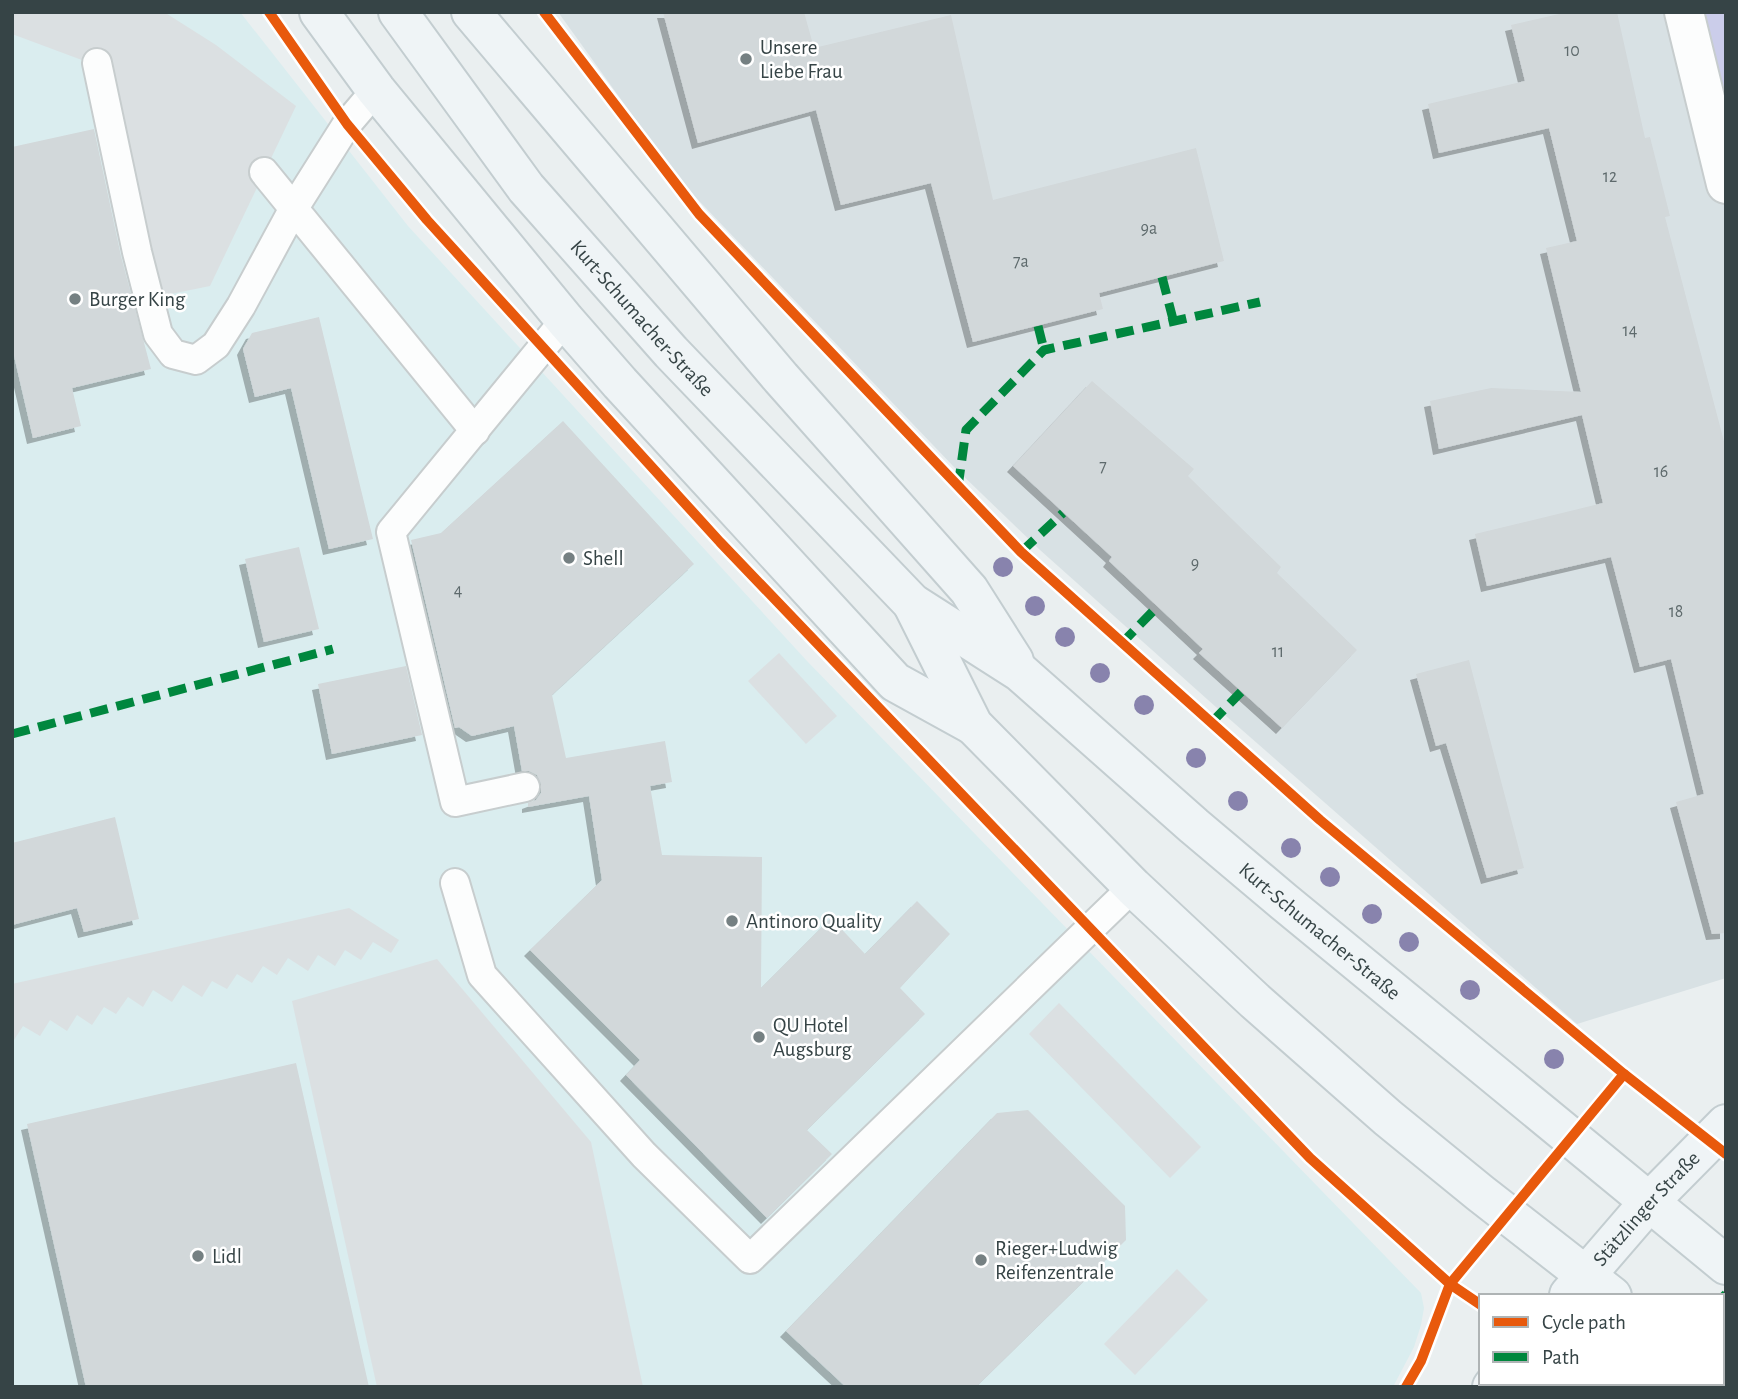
<svg xmlns="http://www.w3.org/2000/svg" width="1738" height="1399" viewBox="0 0 1738 1399" font-family="'Alegreya Sans',sans-serif">
  <style>
    .residential { fill: #d8e1e4 }
    .commercial { fill: #daedef }
    .green { fill: #cbcdea }
    .parking { fill: #dbe0e2 }
    .building { fill: #d2d8da; filter: url(#shadow) }
    .lines { fill: none; stroke-linecap: round; stroke-linejoin: round }
    .lane-casing { stroke: #c7cdce; stroke-width: 32 }
    .street-casing { stroke: #c7cdce; stroke-width: 42 }
    .secondary-casing { stroke: #c3cdd0; stroke-width: 42 }
    .lane { stroke: #fcfdfd; stroke-width: 28 }
    .street { stroke: #fcfdfd; stroke-width: 38 }
    .secondary { stroke: #eff4f6; stroke-width: 38 }
    .quiet { stroke: #00873e; stroke-width: 9; stroke-dasharray: 18 9; stroke-linecap: butt }
    .cycleway-casing { stroke: #fff; stroke-width: 15 }
    .cycleway { stroke: #e8590c; stroke-width: 10 }
    .tree { fill: #8883ad }
    .poi-dot { fill: #758082; stroke: #fff; stroke-width: 2.5 }
    .labels { text-anchor: middle; dominant-baseline: central; stroke-width: 5; stroke-linejoin: round; paint-order: stroke }
    .number-label { font-size: 18px; fill: #5e6a6c }
    .poi-label { font-size: 21px; fill: #364446; stroke: #fff; text-anchor: start }
    .street-label { font-size: 21px; fill: #364446; stroke: #fff }
  </style>
  <defs>
    <filter id="shadow"><feDropShadow dx="-6" dy="6" stdDeviation="0" flood-color="#0004"/></filter>
  </defs>
  <rect width="100%" height="100%" fill="#eaeff0"/>
  <polygon class="residential" points="558,12 1703,12 1726,104 1726,978 1577,1024 1226,716 1040,550 954,467 679,180"/>
  <polygon class="commercial" points="12,12 240,12 408,226 807,661 1421,1293 1424,1308 1421,1325 1414,1347 1393,1387 12,1387"/>
  <polygon class="green" points="1703,12 1726,12 1726,104"/>
  <g class="parking">
    <polygon points="12,12 164,12 216,45 296,106 210,286 156,297 106,69 12,34"/>
    <polygon points="779,653 837,716 806,744 748,681"/>
    <polygon points="349,908 399,940 391,953 373,942 361,960 345,950 335,966 318,955 308,971 288,958 277,975 263,966 252,983 237,974 227,989 212,981 202,997 183,985 172,1002 153,990 143,1007 128,997 116,1014 104,1007 92,1025 77,1015 67,1031 50,1020 40,1036 23,1026 12,1043 12,984"/>
    <polygon points="437,959 591,1142 643,1387 377,1387 292,1001"/>
    <polygon points="1059,1003 1201,1147 1170,1178 1029,1034"/>
    <polygon points="1177,1269 1208,1300 1135,1375 1104,1344"/>
  </g>
  <g class="building">
    <polygon points="663,12 804,12 814,48 951,15 993,200 1196,148 1224,261 1099,293 1103,309 973,342 931,183 841,205 816,110 698,143"/>
    <polygon points="1568,12 1617,12 1645,138 1650,137 1670,216 1665,217 1726,449 1726,933 1712,934 1676,802 1704,794 1671,659 1640,667 1611,557 1487,586 1475,534 1603,503 1582,415 1439,449 1430,401 1491,388 1581,392 1546,248 1577,241 1549,128 1439,153 1428,104 1525,81 1511,25"/>
    <polygon points="94,129 121,256 151,369 72,388 81,426 33,438 12,347 12,147"/>
    <polygon points="319,317 373,539 329,549 291,388 255,397 243,349 252,333"/>
    <polygon points="1092,381 1194,469 1188,476 1281,567 1277,573 1357,650 1282,728 1199,653 1203,649 1109,561 1112,557 1013,466"/>
    <polygon points="563,421 694,564 552,695 566,758 665,741 672,782 650,786 662,855 762,857 761,988 831,918 865,954 917,901 950,934 900,988 925,1014 807,1130 832,1154 767,1218 626,1075 640,1060 530,950 602,880 589,796 528,807 528,803 536,800 541,793 541,784 537,775 529,771 522,771 514,726 472,736 459,727 455,728 411,540 441,533"/>
    <polygon points="299,547 319,629 264,642 245,559"/>
    <polygon points="1469,660 1524,868 1487,878 1446,743 1436,746 1416,674"/>
    <polygon points="406,666 422,735 332,754 318,684"/>
    <polygon points="115,817 139,919 84,932 77,908 12,925 12,843"/>
    <polygon points="296,1063 369,1387 86,1387 27,1124"/>
    <polygon points="1028,1110 1125,1206 1126,1240 976,1387 846,1387 786,1331 997,1113"/>
  </g>
  <g class="lines">
    <g class="lane-casing">
      <g id="lane">
        <polyline points="97,63 137,252 158,334 173,354 196,360 216,345 241,306 294,208 347,124 376,90"/>
        <polyline points="264,172 475,431"/>
        <polyline points="525,787 455,802 391,532 565,320"/>
        <polyline points="455,883 482,975 644,1155 750,1259 1133,887"/>
      </g>
    </g>
    <g class="street-casing">
      <polyline id="street" points="1684,12 1726,184"/>
    </g>
    <g class="secondary-casing">
      <g id="secondary">
        <polyline points="319,12 376,90 565,320 620,383 895,682 973,725"/>
        <path id="s1" d="M398,12L526,188L671,352L912,603L1020,672L1194,826L1283,901L1726,1265"/>
        <polyline points="471,12 781,378 969,590 1014,661"/>
        <polyline points="912,603 973,725 1133,887 1255,1001 1388,1118 1480,1193 1612,1296"/>
        <path id="s2" d="M1569,1295L1650,1201L1726,1124"/>
        <polyline points="1722,1374 1726,1376"/>
        <polyline points="1492,1387 1495,1383"/>
      </g>
    </g>
    <use href="#lane" class="lane"/>
    <use href="#street" class="street"/>
    <use href="#secondary" class="secondary"/>
    <g class="quiet">
      <polyline points="1162,277 1174,323"/>
      <polyline points="1038,326 1044,350"/>
      <polyline points="958,487 966,430 1044,350 1260,302"/>
      <polyline points="1021,552 1063,513"/>
      <polyline points="1121,644 1158,606"/>
      <polyline points="1211,723 1241,692"/>
      <polyline points="12,734 333,649"/>
      <polyline points="1722,1298 1726,1294"/>
      <polyline points="1607,1383 1613,1387"/>
      <polyline points="1646,1387 1649,1383"/>
    </g>
    <g class="cycleway-casing">
      <g id="cycleway">
        <polyline points="269,12 347,124 427,220 720,542 1310,1158 1450,1284 1481,1305"/>
        <polyline points="544,12 699,214 1021,552 1320,820 1624,1074 1726,1154"/>
        <polyline points="1406,1387 1421,1361 1450,1284 1624,1074"/>
      </g>
    </g>
    <use href="#cycleway" class="cycleway"/>
  </g>
  <g class="tree">
    <circle cx="1003" cy="567" r="10"/>
    <circle cx="1035" cy="606" r="10"/>
    <circle cx="1065" cy="637" r="10"/>
    <circle cx="1100" cy="673" r="10"/>
    <circle cx="1144" cy="705" r="10"/>
    <circle cx="1196" cy="758" r="10"/>
    <circle cx="1238" cy="801" r="10"/>
    <circle cx="1291" cy="848" r="10"/>
    <circle cx="1330" cy="877" r="10"/>
    <circle cx="1372" cy="914" r="10"/>
    <circle cx="1409" cy="942" r="10"/>
    <circle cx="1470" cy="990" r="10"/>
    <circle cx="1554" cy="1059" r="10"/>
  </g>
  <g class="poi-dot">
    <circle cx="746" cy="59" r="7"/>
    <circle cx="75" cy="299" r="7"/>
    <circle cx="569" cy="558" r="7"/>
    <circle cx="732" cy="921" r="7"/>
    <circle cx="759" cy="1037" r="7"/>
    <circle cx="198" cy="1256" r="7"/>
    <circle cx="981" cy="1260" r="7"/>
  </g>
  <g class="labels">
    <g class="number-label">
      <text x="1572" y="51">10</text>
      <text x="1610" y="177">12</text>
      <text x="1149" y="229">9a</text>
      <text x="1021" y="262">7a</text>
      <text x="1630" y="331">14</text>
      <text x="1103" y="467">7</text>
      <text x="1661" y="472">16</text>
      <text x="1195" y="564">9</text>
      <text x="458" y="591">4</text>
      <text x="1676" y="612">18</text>
      <text x="1278" y="652">11</text>
    </g>
    <g class="poi-label">
      <text x="760" y="47">Unsere<tspan x="760" dy="24">Liebe Frau</tspan></text>
      <text x="89" y="299">Burger King</text>
      <text x="583" y="558">Shell</text>
      <text x="746" y="921">Antinoro Quality</text>
      <text x="773" y="1025">QU Hotel<tspan x="773" dy="24">Augsburg</tspan></text>
      <text x="995" y="1248">Rieger+Ludwig<tspan x="995" dy="24">Reifenzentrale</tspan></text>
      <text x="212" y="1256">Lidl</text>
    </g>
    <g class="street-label">
      <text stroke="none"><textPath href="#s1" startOffset="392">Kurt-Schumacher-Straße</textPath></text>
      <text stroke="none"><textPath href="#s1" startOffset="1309">Kurt-Schumacher-Straße</textPath></text>
      <text stroke="none"><textPath href="#s2" startOffset="116">Stätzlinger Straße</textPath></text>
    </g>
  </g>
  <rect width="1738" height="1399" fill="none" stroke="#364446" stroke-width="28"/>
  <rect x="1479" y="1294" width="245" height="91" fill="#ffffff" stroke="#afb4b5" stroke-width="2"/>
  <rect x="1493" y="1317" width="35" height="10" fill="#e8590c" stroke="#afb4b5" stroke-width="2"/>
  <text x="1542" y="1329" font-size="21" fill="#364446">Cycle path</text>
  <rect x="1493" y="1352" width="35" height="10" fill="#00873e" stroke="#afb4b5" stroke-width="2"/>
  <text x="1542" y="1364" font-size="21" fill="#364446">Path</text>
</svg>
